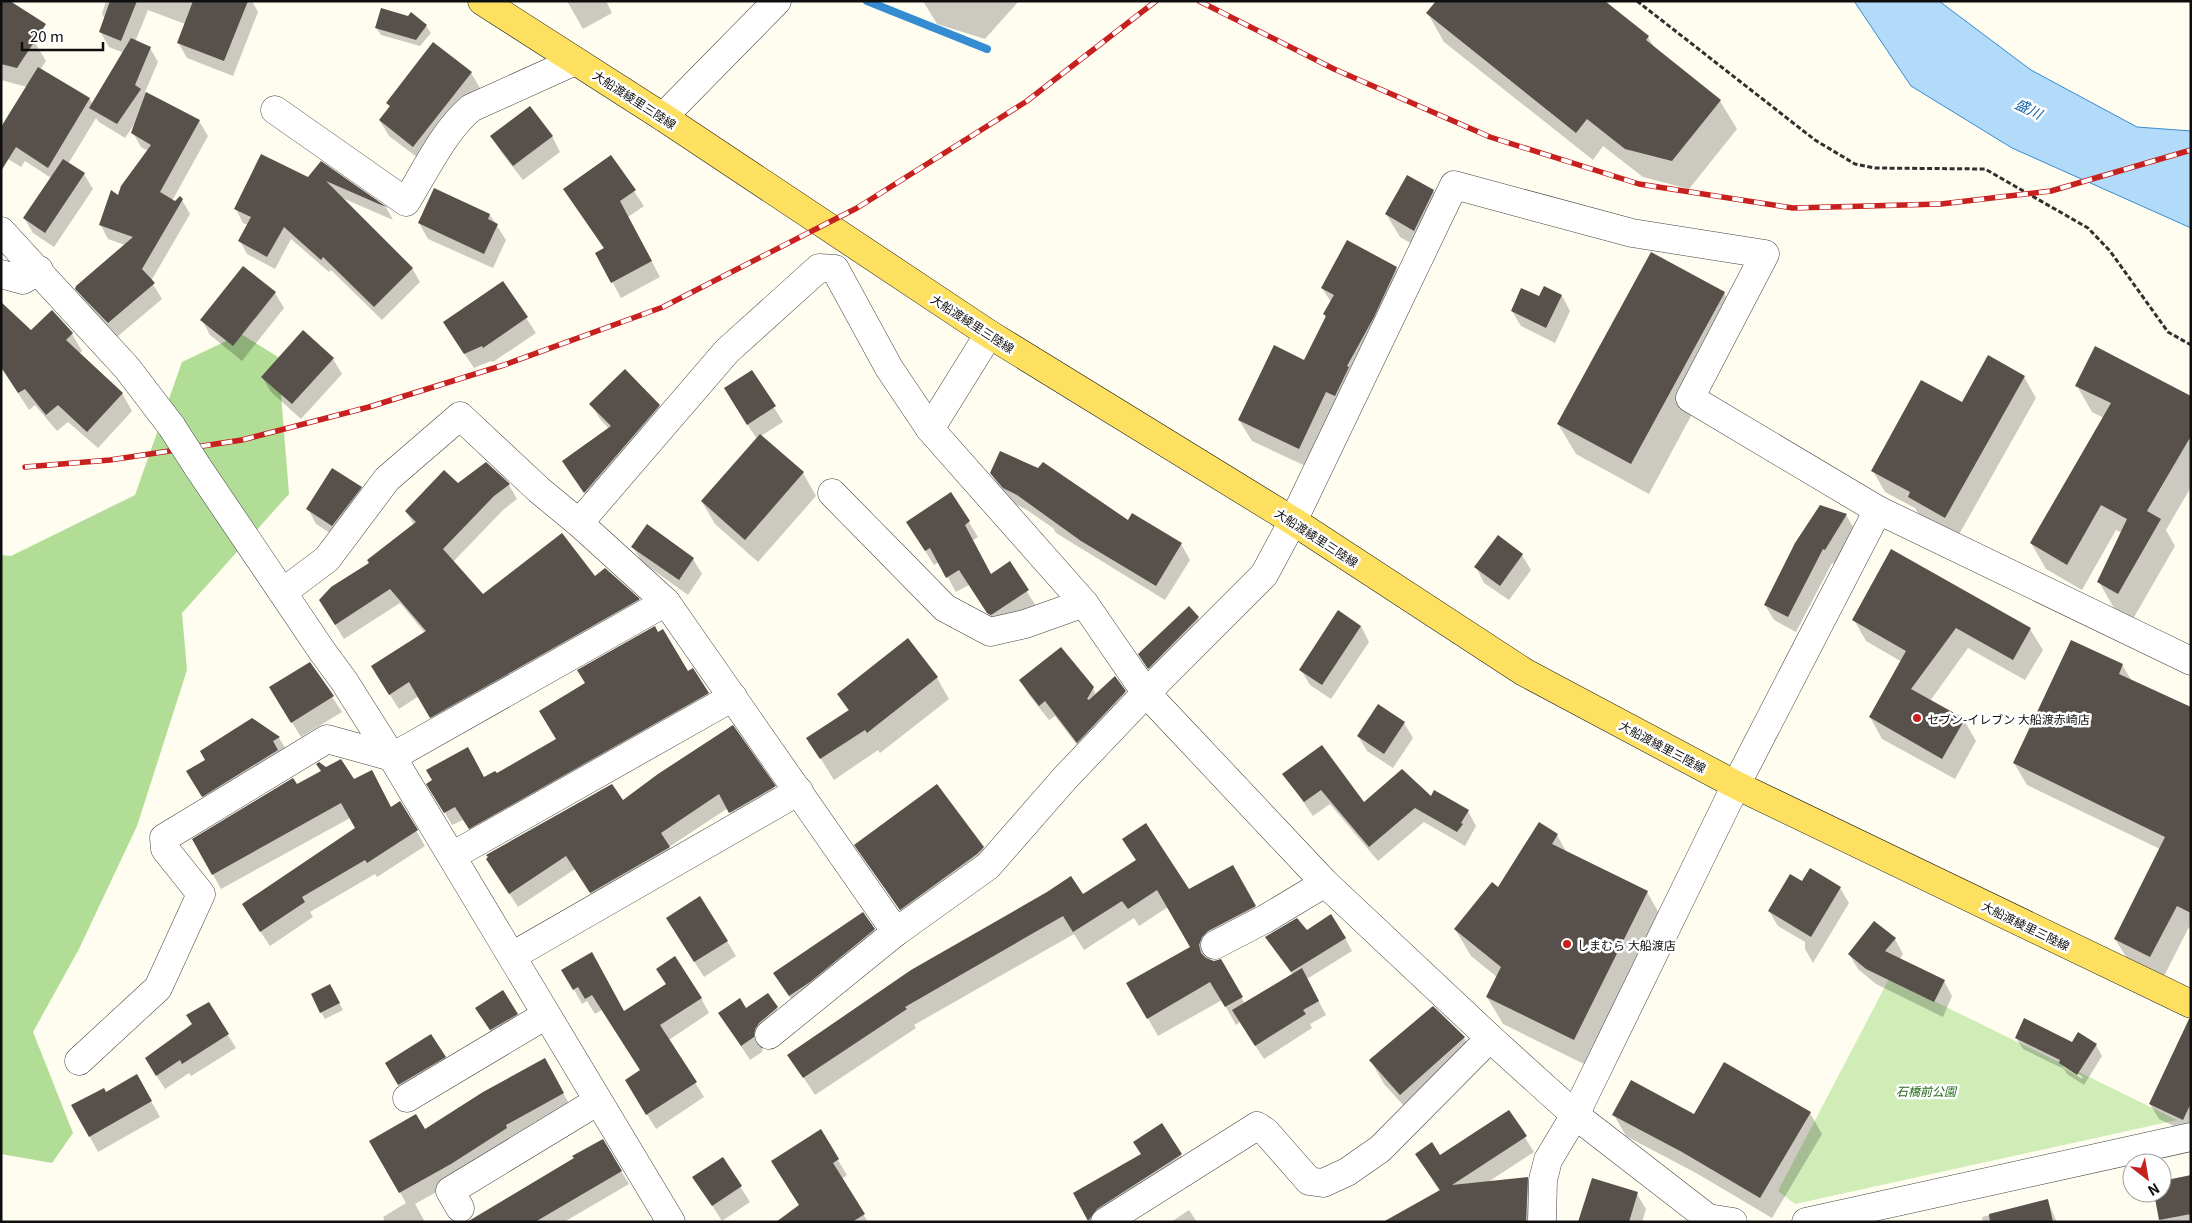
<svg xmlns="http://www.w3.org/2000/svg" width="2192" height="1223" viewBox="0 0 2192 1223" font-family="Georgia,'Noto Sans JP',serif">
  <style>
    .green { fill: #d0ecb7 }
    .forest { fill: #b2dd96 }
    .water { fill: #b2dbf9; stroke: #368cd3 }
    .shadow { fill: #0003; fill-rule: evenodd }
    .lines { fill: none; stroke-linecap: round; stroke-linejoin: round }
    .stream { stroke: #368cd3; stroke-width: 8 }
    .building { fill: #58504a }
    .minor-casing { stroke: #414141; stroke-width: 29 }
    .tertiary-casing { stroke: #414141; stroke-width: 29 }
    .primary-casing { stroke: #1f1f1f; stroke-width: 29 }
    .path { stroke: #303030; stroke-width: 3; stroke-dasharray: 5 2.5; stroke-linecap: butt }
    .minor { stroke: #fff; stroke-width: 28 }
    .tertiary { stroke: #fff; stroke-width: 28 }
    .primary { stroke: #fee061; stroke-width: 28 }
    .rail-casing { stroke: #c6201f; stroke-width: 5.5 }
    .rail { stroke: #fff; stroke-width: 4; stroke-dasharray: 11; stroke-linecap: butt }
    .minor-bridge-casing { stroke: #414141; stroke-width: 29; stroke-linecap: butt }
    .minor-bridge { stroke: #fff; stroke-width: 28 }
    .poi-dot { fill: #c6201f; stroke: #fff; stroke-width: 2 }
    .labels { text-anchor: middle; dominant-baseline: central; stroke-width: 5; stroke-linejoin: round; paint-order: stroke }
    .street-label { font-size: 12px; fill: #0e0e0e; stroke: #fff }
    .poi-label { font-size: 12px; fill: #0e0e0e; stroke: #fff; text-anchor: start }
    .park-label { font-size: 12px; font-style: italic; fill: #276a1b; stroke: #fff }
    .water-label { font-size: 14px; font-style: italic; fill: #115ea7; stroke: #fff }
  </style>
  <rect width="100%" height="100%" fill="#fffdf0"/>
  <polygon class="green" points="1889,979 2177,1120 1795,1204 1778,1191"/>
  <polygon class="forest" points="241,334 278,357 289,494 182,613 187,670 137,826 79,949 33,1032 73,1133 52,1163 1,1154 1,555 11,556 135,495 182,362"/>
  <polygon class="water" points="1854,1 1939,1 2031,70 2137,127 2191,131 2191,228 2012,148 1911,86"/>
  <g class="shadow">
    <polygon points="106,1 252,1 258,12 233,76 187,58 178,42 185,24 148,10 135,42 150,48 158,62 145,92 199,121 208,136 172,201 175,202 182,200 190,214 151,281 162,299 117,337 85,303 77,288 125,245 108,239 100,224 148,151 141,147 133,133 135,123 125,138 99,122 96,118 68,164 84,174 93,189 54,247 33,233 24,218 51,178 25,161 21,167 3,156 27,87 1,80 1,19 34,41 46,61 40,70 90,99 93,105 124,53 109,47 100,31 105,19 102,14"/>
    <polygon points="567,1 606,1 612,13 583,29"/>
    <polygon points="923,1 1019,1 985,39 937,24"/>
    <polygon points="412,14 426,26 431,33 420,46 381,35 376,28 409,18"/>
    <polygon points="1428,14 1648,37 1655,49 1720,101 1737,129 1689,189 1643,177 1603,146 1593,160 1444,42"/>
    <polygon points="471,73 480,88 422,161 389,136 380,121 390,107 388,103"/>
    <polygon points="552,136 560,152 523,180 501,152 492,137"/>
    <polygon points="611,157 644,206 628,217 660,277 621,298 597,253 604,249 565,190"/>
    <polygon points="321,163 387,209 393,220 340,197 412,268 420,282 382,320 331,270 329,272 291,239 275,269 247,254 240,241 248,225 243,223 236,209 309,178"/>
    <polygon points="1433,191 1447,214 1428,253 1400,237 1386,214"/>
    <polygon points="490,215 506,240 493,268 428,239 419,223"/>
    <polygon points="1396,268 1409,289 1312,469 1252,441 1239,420 1304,362 1326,318 1324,314 1331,302 1322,288"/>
    <polygon points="503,283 536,333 493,362 491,361 474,368 444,323"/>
    <polygon points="275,293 284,308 242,361 210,335 202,320"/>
    <polygon points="1724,293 1741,323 1649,494 1576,454 1558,424"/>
    <polygon points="1562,296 1570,311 1555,343 1521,326 1512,311 1540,298"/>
    <polygon points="52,312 72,334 82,351 79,354 122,393 132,411 98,448 68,422 57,431 35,405 29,410 1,367 31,331"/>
    <polygon points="333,359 342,374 301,419 271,392 262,377"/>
    <polygon points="752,372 783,422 761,436 803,473 816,496 758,562 715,524 702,502 757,439 734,404"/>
    <polygon points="2024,377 2036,398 1957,538 1921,518 1915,508 1885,492 1873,471"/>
    <polygon points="2077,386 2191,397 2191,487 2166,530 2175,546 2133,619 2114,608 2099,582 2122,533 2116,530 2082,590 2046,569 2031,543 2104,418 2092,412"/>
    <polygon points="591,404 659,406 668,421 594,507 564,462 609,429 600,419"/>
    <polygon points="991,473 1129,521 1181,544 1190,560 1165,600 1056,533 1053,528 1027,510 1013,503 1000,489"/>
    <polygon points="458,485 509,485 517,499 503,510 453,562 483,596 595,577 639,600 647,614 439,732 419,696 399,709 381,681 425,633 400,603 344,639 329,615 370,563 414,525 406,511"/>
    <polygon points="361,488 369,503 341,540 316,524 308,509"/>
    <polygon points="951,493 978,537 972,541 991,575 1009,563 1036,606 997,628 969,585 956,592 939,562 934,565 907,522"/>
    <polygon points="1846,515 1855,530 1834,564 1832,563 1796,632 1774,620 1765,605"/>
    <polygon points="633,547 693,559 702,574 688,595 642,562"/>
    <polygon points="1522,555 1531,570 1509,600 1484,583 1476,567"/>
    <polygon points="1189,608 1198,618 1207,633 1158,683 1140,654"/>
    <polygon points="1854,620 2030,629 2043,650 2025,680 1968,648 1930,701 1964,720 1976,741 1955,779 1882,739 1870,717 1902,662 1866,641"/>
    <polygon points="1361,626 1369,642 1331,699 1310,685 1301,670"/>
    <polygon points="310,663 342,712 301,737 280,703"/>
    <polygon points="2122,665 2132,681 2191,709 2191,928 2189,927 2163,978 2128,960 2115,939 2160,849 2027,785 2014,763"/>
    <polygon points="688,673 708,693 715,706 477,841 463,820 452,825 428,784 484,779 496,775 557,740"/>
    <polygon points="937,678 949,699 880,753 878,750 834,780 808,738 849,712 838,694"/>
    <polygon points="1020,680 1093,688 1096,695 1125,692 1134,707 1086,757 1055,716 1049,720 1029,695"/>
    <polygon points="1379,706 1404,723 1413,738 1393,768 1367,751 1358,736"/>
    <polygon points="252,720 279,738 287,751 211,809 196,785 206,760"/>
    <polygon points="733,727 783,801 738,827 728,808 669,847 677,862 599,907 575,869 518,907 496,873 489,858 622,802"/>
    <polygon points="1284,774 1363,804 1431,798 1468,811 1476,826 1465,846 1424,822 1378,861 1330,804 1313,816"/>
    <polygon points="354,780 391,808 400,803 425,846 377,877 375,874 310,912 313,917 270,946 252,919 357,828 350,818 221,889 194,840 297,786"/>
    <polygon points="1557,835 1567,853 1647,892 1663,920 1590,1067 1503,1024 1487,997 1497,977 1471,956 1455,929"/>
    <polygon points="856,845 983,848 992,863 909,924"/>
    <polygon points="1137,861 1188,891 1243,884 1265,925 1211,955 1210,961 1220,961 1245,1004 1293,975 1266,937 1306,932 1345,938 1352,951 1307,979 1326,1015 1310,1024 1312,1028 1264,1059 1240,1022 1236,1025 1222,1000 1158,1036 1128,984 1192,948 1168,907 1139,926 1134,918 1084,950 1074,934 914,1025 916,1028 815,1095 789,1055 1083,896"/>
    <polygon points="1810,870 1840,888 1849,903 1813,963 1805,949 1805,942 1778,926 1769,911 1803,883"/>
    <polygon points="874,930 883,945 798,1010 775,973"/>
    <polygon points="676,933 727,941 736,956 704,977"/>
    <polygon points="1895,939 1903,954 1899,960 1944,981 1952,996 1943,1017 1876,984 1858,969 1849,954"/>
    <polygon points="657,969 701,998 709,1013 669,1040 704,1097 656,1129 635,1095 641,1071 602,1010 595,1014 587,1001 582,1004 563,970 624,1013 667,985"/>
    <polygon points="334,993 343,1010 325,1019 321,1012"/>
    <polygon points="768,995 786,1023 763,1045 762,1052 750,1060 720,1013 746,1010"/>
    <polygon points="208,1003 236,1048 191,1076 189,1073 165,1089 154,1072 193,1025"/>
    <polygon points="517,1014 526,1029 499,1045 486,1024"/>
    <polygon points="1464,1038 1477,1061 1414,1117 1384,1084 1371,1061"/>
    <path d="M2016,1038L2096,1045L2102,1056L2084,1085L2067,1074L2064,1069L2023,1049ZM2063,1064L2083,1077L2082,1079L2063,1067Z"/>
    <polygon points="2191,1052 2191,1134 2159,1119 2150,1104"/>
    <polygon points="445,1057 453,1072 408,1099 395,1079"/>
    <polygon points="553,1075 572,1109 460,1179 415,1204 425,1222 385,1222 383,1217 406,1203 371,1141 425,1131"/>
    <polygon points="137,1076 160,1117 98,1152 73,1106 105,1093"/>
    <polygon points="1509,1112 1534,1152 1488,1182 1527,1178 1536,1193 1535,1222 1398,1222 1440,1192 1416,1154 1440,1157"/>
    <polygon points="1810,1113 1822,1134 1772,1218 1696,1173 1626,1136 1614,1115"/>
    <polygon points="1162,1125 1190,1170 1109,1222 1090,1222 1074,1193 1142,1155"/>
    <polygon points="820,1131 847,1175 841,1179 868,1222 778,1222 800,1206"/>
    <polygon points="602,1140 629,1184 564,1222 471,1222 575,1159"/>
    <polygon points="722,1158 750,1202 722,1221 694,1177"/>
    <polygon points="2191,1177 2191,1222 2161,1222 2155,1193 2162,1193 2162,1182"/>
    <polygon points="1637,1194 1646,1209 1642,1222 1587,1222"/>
    <polygon points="2047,1200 2057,1222 1983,1222 1982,1217"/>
    <polygon points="1189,1210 1197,1222 1171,1222"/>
  </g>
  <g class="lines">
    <polyline class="stream" points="867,1 987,49"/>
  </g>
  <g class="building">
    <polygon points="1,1 10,1 46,24 17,68 1,64"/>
    <polygon points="110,1 137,1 121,41 99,32"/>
    <polygon points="193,1 248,1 224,61 177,43"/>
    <polygon points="1436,1 1605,1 1649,36 1646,40 1721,100 1672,161 1625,149 1587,119 1576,133 1426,13"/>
    <polygon points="381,8 408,16 411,12 427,25 416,40 375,28"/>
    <polygon points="131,38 151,47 135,85 141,89 117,124 89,108"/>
    <polygon points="433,42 472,72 413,147 379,120 390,106 386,103"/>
    <polygon points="38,67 90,98 48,168 16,147 1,171 1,127"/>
    <polygon points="146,92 200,120 160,192 175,201 180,196 183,199 142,269 155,283 108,323 75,289 76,286 133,237 99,225 111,190 118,195 121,186 151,145 131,133"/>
    <polygon points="530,106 553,136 513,166 490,136"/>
    <polygon points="261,154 308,177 321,161 388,208 326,181 413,268 374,307 323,257 321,260 284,227 267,257 238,241 251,217 234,209"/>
    <polygon points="611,155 636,190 620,201 652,261 611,283 595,253 604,248 563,189"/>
    <polygon points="63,159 85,173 45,233 23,218"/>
    <polygon points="1407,175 1434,190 1414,231 1385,214"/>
    <polygon points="434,188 490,214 488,219 498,224 484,254 418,223"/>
    <polygon points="1347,240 1397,267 1374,317 1347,366 1349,367 1335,396 1326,392 1299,449 1238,420 1274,345 1304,360 1326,316 1323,314 1334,295 1321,288"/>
    <polygon points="1651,252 1725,292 1631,464 1557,424"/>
    <polygon points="243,266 276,292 233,346 200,320"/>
    <polygon points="503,281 528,317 483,348 482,346 464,354 443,322"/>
    <polygon points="1544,286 1562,295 1546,328 1511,311 1521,288 1539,296"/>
    <polygon points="1,302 31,330 52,310 73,333 66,340 123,393 87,432 58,405 46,415 25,389 18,393 1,367"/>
    <polygon points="303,330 334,358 292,404 261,377"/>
    <polygon points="2095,346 2191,396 2191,436 2147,511 2161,519 2118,594 2097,582 2127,519 2101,505 2067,565 2030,543 2111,403 2075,386"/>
    <polygon points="1988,355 2025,376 1945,518 1908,497 1910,492 1871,471 1921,380 1962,402"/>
    <polygon points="625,369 660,405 584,493 562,461 611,426 589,404"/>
    <polygon points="752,370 776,406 747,425 724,388"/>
    <polygon points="760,434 804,472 745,540 701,501"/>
    <polygon points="1000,451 1038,468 1043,462 1128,520 1132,513 1182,543 1156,586 1081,541 1017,495 1003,488 990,473"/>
    <polygon points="486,462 510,484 494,496 443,549 483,594 562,533 595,576 605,568 640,599 430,718 409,682 389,695 371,666 426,631 390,589 335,625 319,600 331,587 369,563 367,560 416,522 405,511 444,470 458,483"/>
    <polygon points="332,468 362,487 332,526 306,509"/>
    <polygon points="951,492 970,521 965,525 991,574 1010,561 1029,590 991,615 987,613 959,570 946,578 930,548 925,551 906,522"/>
    <polygon points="1820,505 1847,514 1825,550 1823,549 1788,617 1764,605 1795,543"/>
    <polygon points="647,524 694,558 679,580 631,547"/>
    <polygon points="1498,535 1523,554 1500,586 1474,567"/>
    <polygon points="1891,549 2031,628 2013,660 1956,628 1911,689 1965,719 1942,759 1869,717 1906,651 1852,620"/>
    <polygon points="1189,606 1199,617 1148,669 1138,654"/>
    <polygon points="1338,610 1361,626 1322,685 1299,670"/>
    <polygon points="655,626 658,632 663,629 688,671 693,668 709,693 469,829 455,807 444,813 426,784 432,780 426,770 468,747 484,777 495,771 497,773 556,739 539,711 585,683 577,670"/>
    <polygon points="908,638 938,677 867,733 865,730 820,759 806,738 849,710 837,694"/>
    <polygon points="2071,640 2123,664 2119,674 2191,707 2191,913 2177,906 2150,957 2114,939 2165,837 2013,763"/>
    <polygon points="1061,647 1094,687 1087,699 1089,700 1115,676 1126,691 1077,743 1045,701 1039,706 1019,680"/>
    <polygon points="310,662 334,696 291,723 269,687"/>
    <polygon points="1378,704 1405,722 1384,754 1357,736"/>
    <polygon points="252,718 280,737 273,741 278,750 202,797 186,771 205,760 200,751"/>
    <polygon points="733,725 776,786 729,813 719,794 661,833 670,847 590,893 566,856 509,894 486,859 488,857 486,855 612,784 623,800 658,774"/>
    <polygon points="1322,745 1364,802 1402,769 1431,796 1434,790 1469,810 1461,823 1463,824 1457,832 1415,808 1369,847 1321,790 1304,802 1282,774"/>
    <polygon points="341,759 354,779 372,770 391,807 400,801 418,830 367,863 365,860 302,897 305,902 260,932 242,904 355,828 341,803 212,875 192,839 293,778 297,784 321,771 316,764 319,762 326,767"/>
    <polygon points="937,784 984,847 977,854 900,910 854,845"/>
    <polygon points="1539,822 1558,834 1552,844 1648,891 1574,1040 1486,997 1501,967 1454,929 1492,882 1498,887"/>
    <polygon points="1146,823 1189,889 1233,865 1256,906 1208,931 1202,937 1199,945 1201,953 1206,958 1214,961 1221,959 1243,997 1225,1007 1210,982 1147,1019 1126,983 1190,947 1157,890 1128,909 1122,901 1073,932 1063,916 905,1007 907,1009 803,1078 787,1055 911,970 1047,892 1071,876 1083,894 1136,860 1122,839"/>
    <polygon points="1810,868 1841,887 1811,937 1768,911 1790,874 1802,881"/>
    <polygon points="700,896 728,941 694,962 666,918"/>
    <polygon points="863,912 875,929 810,982 789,996 773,973"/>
    <polygon points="1331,914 1346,938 1291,972 1265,937 1297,918 1307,930"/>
    <polygon points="1874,921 1896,938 1885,951 1945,980 1934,1002 1866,969 1848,954"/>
    <polygon points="592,952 624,1011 666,984 656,969 675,956 702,998 660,1025 697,1082 646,1115 625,1080 640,1070 592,995 585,999 578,987 573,990 561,970"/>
    <polygon points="1302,968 1319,1001 1303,1010 1306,1014 1255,1046 1232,1010"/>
    <polygon points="330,984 340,1003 320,1013 311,994"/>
    <polygon points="503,990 518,1014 490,1030 475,1008"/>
    <polygon points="768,993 778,1007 759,1023 755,1029 754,1037 741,1046 718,1013 740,998 746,1008"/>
    <polygon points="209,1002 229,1034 182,1064 180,1060 156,1076 145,1058 192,1024 186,1015"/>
    <polygon points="1433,1006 1465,1037 1400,1095 1369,1060"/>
    <polygon points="2024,1018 2072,1042 2078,1032 2097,1044 2077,1075 2059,1063 2060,1060 2015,1038"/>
    <polygon points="2189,1019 2191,1019 2191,1103 2183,1120 2149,1104"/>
    <polygon points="431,1034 446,1057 398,1085 385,1063"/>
    <polygon points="545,1058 564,1093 506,1125 507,1128 451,1164 399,1193 369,1141 416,1114 425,1129 483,1092"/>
    <polygon points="1724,1062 1811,1112 1760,1198 1682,1152 1612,1115 1631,1080 1694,1114"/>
    <polygon points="137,1074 152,1101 89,1137 71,1105 104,1088 106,1092"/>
    <polygon points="1509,1110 1527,1136 1452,1185 1528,1177 1526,1222 1383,1222 1440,1190 1415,1154 1432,1142 1440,1155"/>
    <polygon points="1162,1123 1182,1154 1097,1209 1088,1221 1073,1193 1141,1154 1133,1142"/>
    <polygon points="821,1129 839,1159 833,1163 865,1214 852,1222 776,1222 799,1205 771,1161"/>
    <polygon points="603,1139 622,1171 535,1222 467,1222 574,1158 572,1156"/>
    <polygon points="723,1157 742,1186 712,1206 692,1177"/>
    <polygon points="2191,1175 2191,1214 2159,1220 2154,1193 2162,1193 2162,1181"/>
    <polygon points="1592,1178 1638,1192 1629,1222 1578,1222"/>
    <polygon points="2048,1199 2053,1222 1990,1222 1989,1214"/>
  </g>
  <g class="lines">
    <g class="minor-casing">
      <g id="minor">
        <path d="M275,110L406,202C426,170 443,132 471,108L575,61"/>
        <polyline points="1,231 127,368 172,427"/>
        <polyline points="1,274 23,280 39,270"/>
        <polyline points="989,334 930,429 1084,603 1146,693 1325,883 1490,1038 1575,1115 1708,1218 1733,1222"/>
        <polyline points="197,466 322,651 344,681 392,757 671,1222"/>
        <polyline points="832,493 945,608 990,632 1025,624 1084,603"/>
        <polyline points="579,523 727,351 819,268 835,269 889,368 930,429"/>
        <polyline points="283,592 327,559 387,479 460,416 539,490 579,523 666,602 896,932 988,866 1065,778 1146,693 1264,575 1293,521 1454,185 1632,233 1765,254 1690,398 1878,510"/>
        <polyline points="452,856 733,697"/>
        <polyline points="1215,945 1265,919 1325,883"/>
        <polyline points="512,956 799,791"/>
        <polyline points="769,1035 896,932"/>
        <polyline points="79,1061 158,988 201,894 165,849 164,838 327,739 392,757 666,602"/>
        <polyline points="407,1098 546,1015"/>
        <polyline points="460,1208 450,1191 598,1101"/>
        <polyline points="1105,1222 1257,1126 1266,1132 1309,1181 1323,1183 1347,1172 1380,1149 1490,1038"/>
        <polyline points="1542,1222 1543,1180 1548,1160 1575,1115 1736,785"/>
        <polyline points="1806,1222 2191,1137"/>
      </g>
    </g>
    <g class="tertiary-casing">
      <g id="tertiary">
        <polyline points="663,117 777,1"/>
        <polyline points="1736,785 1878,510 2191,661"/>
      </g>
    </g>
    <g class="primary-casing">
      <polyline id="primary" points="482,1 663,117 989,334 1293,521 1524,672 1736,785 2191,1004"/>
    </g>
    <polyline class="path" points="1637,1 1815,140 1855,164 1875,168 1985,169 2088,228 2110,251 2168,332 2191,345"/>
    <use href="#minor" class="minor"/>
    <use href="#tertiary" class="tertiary"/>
    <use href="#primary" class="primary"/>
    <g class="rail-casing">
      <g id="rail">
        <polyline points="1199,1 1334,69 1490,137 1639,184 1793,208 1941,204 2051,191 2191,150"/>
        <polyline points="25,467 110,460 242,440 369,407 504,365 663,307 857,208 1027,101 1156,1"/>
      </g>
    </g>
    <use href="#rail" class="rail"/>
    <g class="minor-bridge-casing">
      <polyline id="minor-bridge" points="172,427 197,466"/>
    </g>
    <use href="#minor-bridge" class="minor-bridge"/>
  </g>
  <g class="poi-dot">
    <circle cx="1917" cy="718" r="5"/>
    <circle cx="1567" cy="944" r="5"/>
  </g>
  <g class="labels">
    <g class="street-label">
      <text transform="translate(635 99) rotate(33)">大船渡綾里三陸線</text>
      <text transform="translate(973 323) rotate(33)">大船渡綾里三陸線</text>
      <text transform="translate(1317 537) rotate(33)">大船渡綾里三陸線</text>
      <text transform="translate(1663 746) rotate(28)">大船渡綾里三陸線</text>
      <text transform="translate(2026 925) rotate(26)">大船渡綾里三陸線</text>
    </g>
    <g class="poi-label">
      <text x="1927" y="718">セブン-イレブン 大船渡赤崎店</text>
      <text x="1577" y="944">しまむら 大船渡店</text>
    </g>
    <g class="park-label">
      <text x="1926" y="1090">石橋前公園</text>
    </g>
    <g class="water-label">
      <text transform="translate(2029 108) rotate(26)">盛川</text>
    </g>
  </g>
  <rect width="2192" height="1223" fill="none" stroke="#0e0e0e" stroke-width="5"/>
  <g transform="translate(2147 1178) rotate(149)"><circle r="24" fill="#ffffff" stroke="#9f9f9f"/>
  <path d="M0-4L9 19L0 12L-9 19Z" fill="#c6201f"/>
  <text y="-8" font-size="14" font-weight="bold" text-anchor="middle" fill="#0e0e0e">N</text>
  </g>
  <path d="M22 42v8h81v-8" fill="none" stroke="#0e0e0e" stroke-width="2.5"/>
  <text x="30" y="42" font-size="15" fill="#0e0e0e" stroke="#ffffff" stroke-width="4" paint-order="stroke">20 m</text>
</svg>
